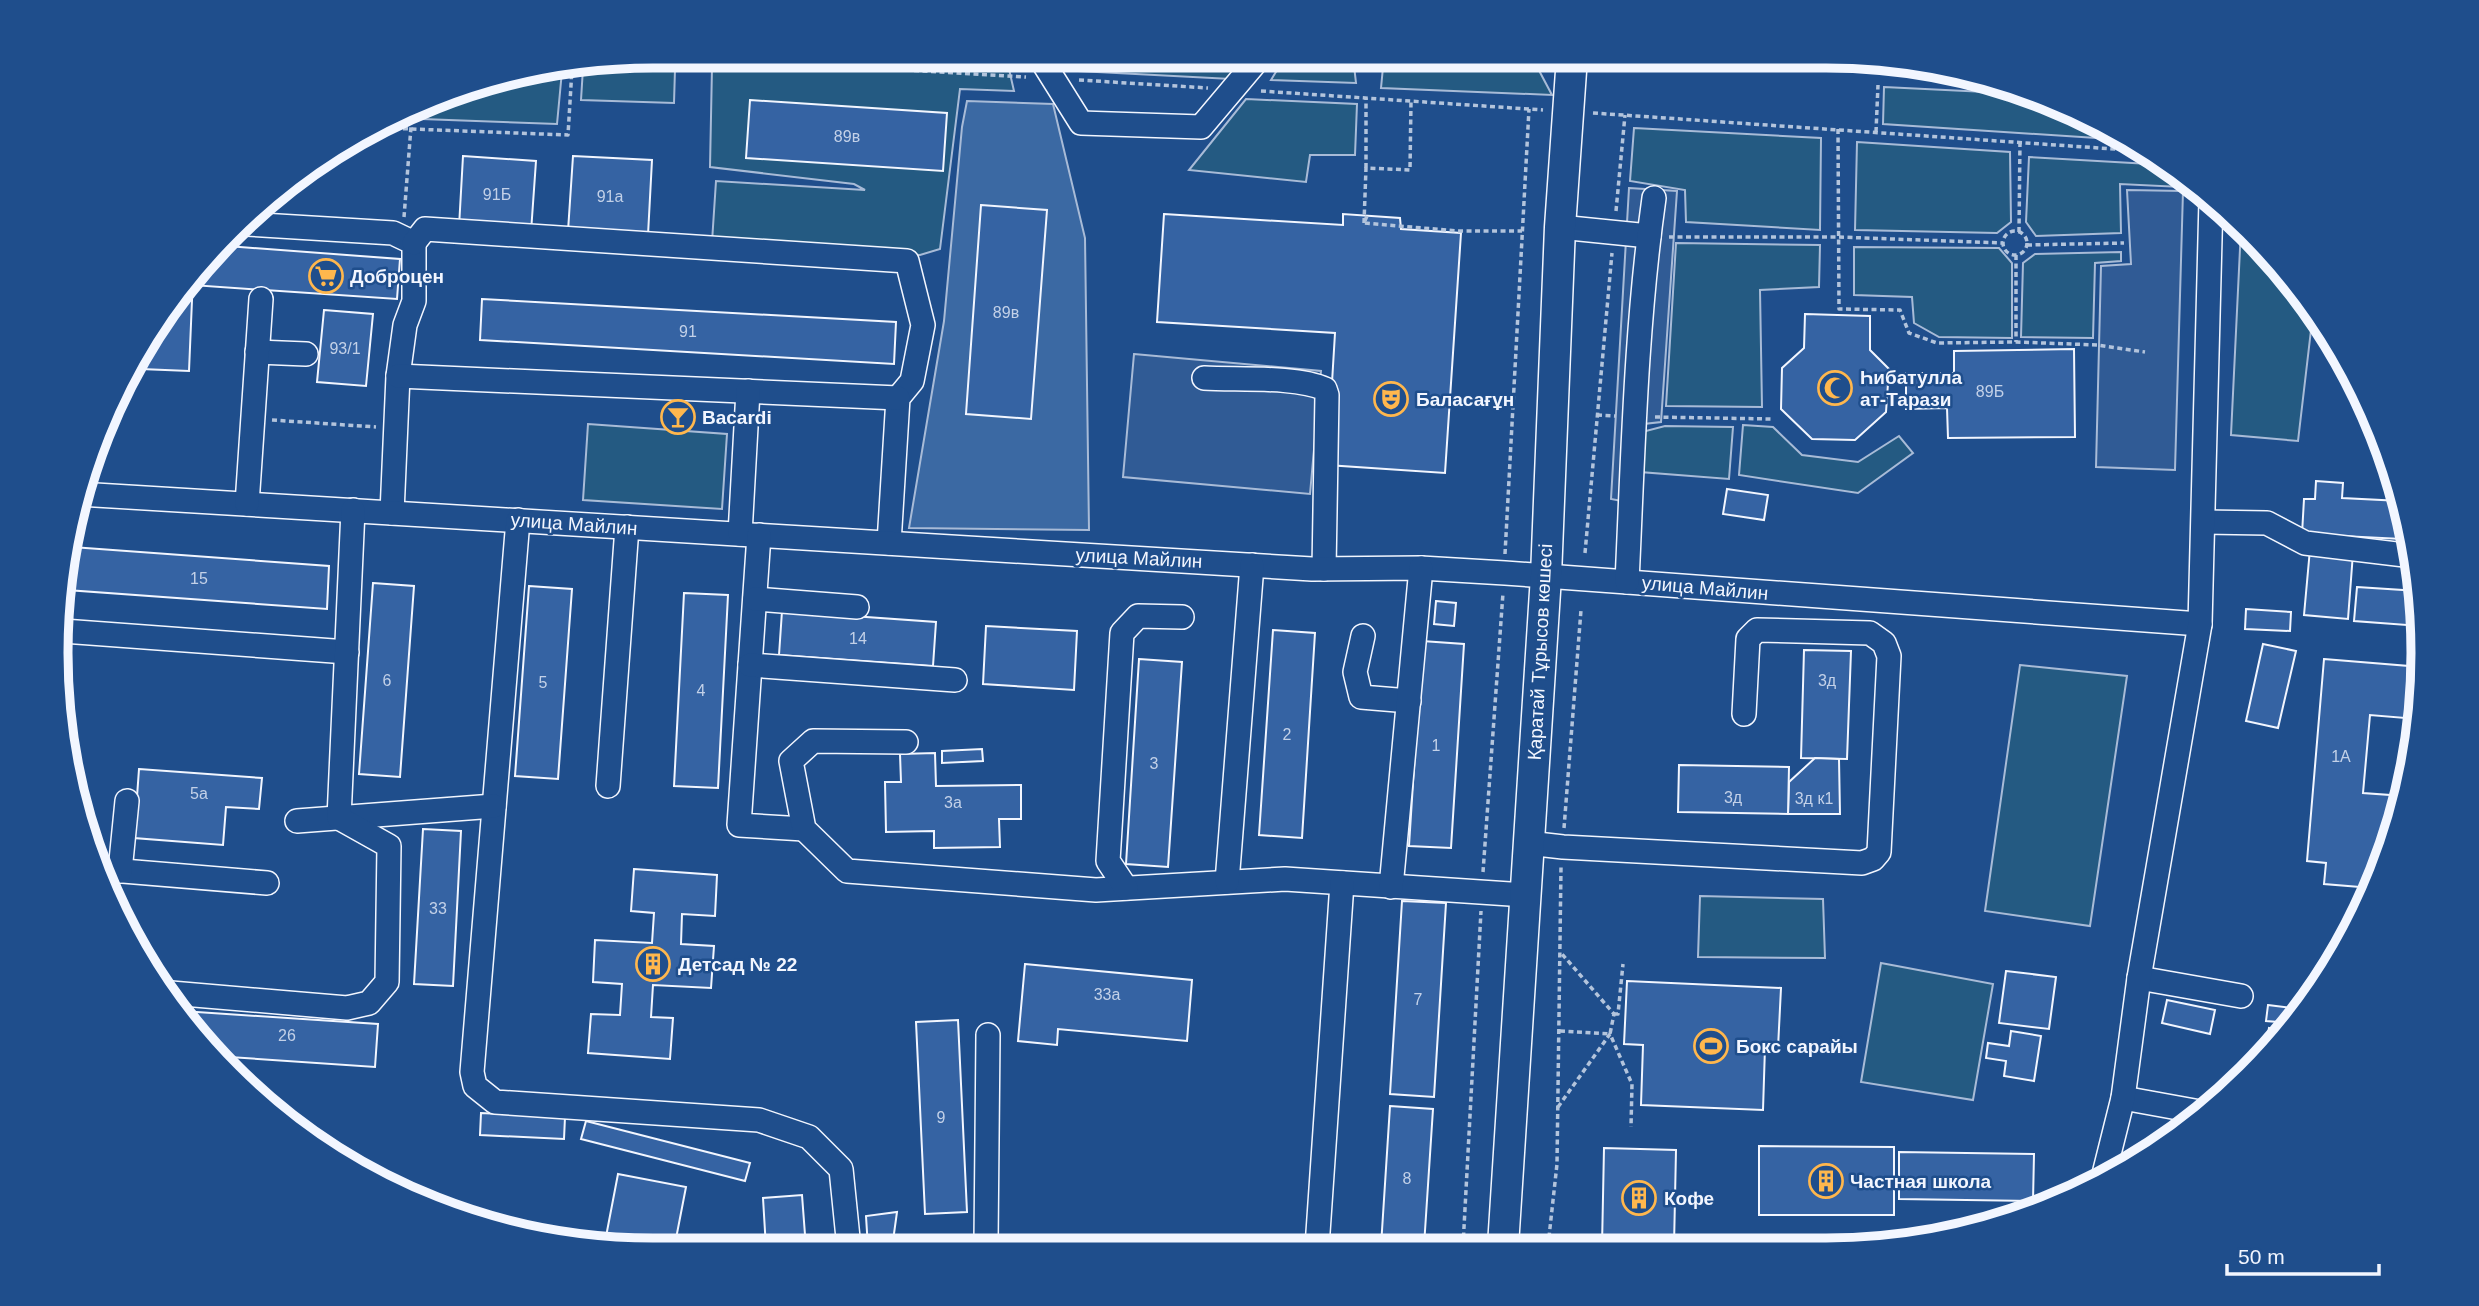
<svg xmlns="http://www.w3.org/2000/svg" width="2479" height="1306" viewBox="0 0 2479 1306" font-family="Arial,sans-serif">
  <style>
    .green { fill: #245a82; stroke: #a8bbd7; stroke-width: 2 }
    .parking { fill: #305b95; stroke: #a8bbd7; stroke-width: 2 }
    .water { fill: #3b69a3; stroke: #a8bbd7; stroke-width: 2 }
    .building { fill: #3563a3; stroke: #f2f6ff; stroke-width: 2 }
    .lines { fill: none; stroke-linecap: round; stroke-linejoin: round }
    .minor-casing { stroke: #f2f6ff; stroke-width: 26 }
    .major-casing { stroke: #f2f6ff; stroke-width: 33 }
    .path { stroke: #b3c4dc; stroke-width: 3.5; stroke-dasharray: 5 3.5; stroke-linecap: butt }
    .minor { stroke: #1f4e8c; stroke-width: 23 }
    .major { stroke: #1f4e8c; stroke-width: 30 }
    .labels { text-anchor: middle; dominant-baseline: central; stroke-width: 5; stroke-linejoin: round; paint-order: stroke }
    .number-label { font-size: 16px; fill: #c3d1e8 }
    .poi-label { font-size: 19px; font-weight: bold; fill: #f2f6ff; stroke: #1f4e8c; text-anchor: start }
    .street-label { font-size: 19px; fill: #f2f6ff; stroke: #1f4e8c }
    .rim { fill: none; stroke: #f2f6ff; stroke-width: 9 }
  </style>
  <rect width="100%" height="100%" fill="#1f4e8c"/>
  <g class="green">
    <polygon points="715,56 1006,56 1014,91 960,89 940,249 920,255 712,242 716,181 865,190 854,184 710,167 712,67"/>
    <polygon points="1051,56 1247,57 1231,79 1059,70"/>
    <polygon points="1285,57 1353,57 1356,83 1271,80"/>
    <polygon points="1384,57 1534,61 1552,95 1381,88"/>
    <polygon points="605,64 675,69 674,103 581,100 583,68"/>
    <polygon points="562,71 557,124 422,119 422,108 461,88"/>
    <polygon points="1884,87 2027,94 2090,118 2127,140 1883,124"/>
    <polygon points="1246,99 1357,104 1355,155 1310,155 1306,182 1189,170"/>
    <polygon points="1634,128 1821,138 1820,230 1686,222 1685,190 1630,181"/>
    <polygon points="1857,142 2010,152 2011,222 1997,233 1855,230"/>
    <polygon points="2029,157 2167,165 2181,174 2181,187 2120,184 2121,233 2036,236 2026,222"/>
    <polygon points="2241,228 2275,260 2313,313 2298,441 2231,435"/>
    <polygon points="1676,243 1820,245 1819,287 1760,290 1762,407 1666,406"/>
    <polygon points="1854,247 1999,248 2012,263 2012,338 1939,337 1914,323 1912,297 1854,295"/>
    <polygon points="2121,252 2121,261 2095,263 2093,338 2021,337 2023,263 2035,254"/>
    <polygon points="588,424 727,434 722,509 583,500"/>
    <polygon points="1743,425 1773,427 1802,455 1858,462 1899,436 1913,453 1858,493 1739,475"/>
    <polygon points="1665,426 1733,427 1729,479 1640,472 1642,432"/>
    <polygon points="2020,665 2127,676 2090,926 1985,911"/>
    <polygon points="1700,896 1823,899 1825,958 1698,957"/>
    <polygon points="1881,963 1993,984 1973,1100 1861,1082"/>
  </g>
  <g class="parking">
    <polygon points="1629,188 1677,191 1661,422 1635,425 1632,503 1611,499"/>
    <polygon points="2127,190 2183,191 2175,470 2096,467 2101,266 2131,264"/>
    <polygon points="1134,354 1321,371 1310,494 1123,477"/>
  </g>
  <polygon class="water" points="967,101 1053,104 1085,238 1089,530 909,528 944,321 962,127"/>
  <g class="building">
    <polygon points="750,100 947,113 943,171 746,158"/>
    <polygon points="463,156 536,161 531,232 459,227"/>
    <polygon points="573,156 652,160 648,235 568,231"/>
    <polygon points="981,205 1047,210 1031,419 966,414"/>
    <polygon points="1164,214 1343,225 1343,214 1400,218 1401,229 1461,233 1445,473 1327,465 1335,333 1157,322"/>
    <polygon points="227,246 400,259 397,299 191,285"/>
    <polygon points="177,299 192,300 189,371 141,369 141,355 156,322"/>
    <polygon points="482,299 896,322 894,364 480,340"/>
    <polygon points="324,310 373,314 366,386 317,382"/>
    <polygon points="1805,314 1870,316 1870,350 1889,369 1886,412 1855,440 1812,439 1781,409 1782,368 1804,348"/>
    <polygon points="2074,349 2075,437 1948,438 1947,408 1906,409 1906,373 1954,373 1954,351"/>
    <polygon points="2316,481 2343,483 2342,498 2401,501 2403,511 2402,539 2302,534 2304,499 2315,499"/>
    <polygon points="1727,489 1768,495 1764,520 1723,514"/>
    <polygon points="72,547 329,566 327,609 67,590"/>
    <polygon points="2310,549 2353,553 2348,619 2304,615"/>
    <polygon points="373,583 414,586 400,777 359,774"/>
    <polygon points="529,586 572,589 558,779 515,776"/>
    <polygon points="2357,587 2418,591 2420,626 2354,621"/>
    <polygon points="684,593 728,595 718,788 674,786"/>
    <polygon points="1436,601 1456,603 1454,626 1434,624"/>
    <polygon points="2246,609 2291,612 2290,631 2245,629"/>
    <polygon points="782,611 936,622 933,666 779,655"/>
    <polygon points="986,626 1077,631 1074,690 983,684"/>
    <polygon points="1273,630 1315,633 1302,838 1259,835"/>
    <polygon points="1422,641 1464,644 1451,848 1409,846"/>
    <polygon points="2263,644 2296,651 2278,728 2246,721"/>
    <polygon points="1804,650 1851,651 1847,759 1801,758"/>
    <polygon points="1139,659 1182,662 1168,867 1126,864"/>
    <polygon points="2324,659 2421,667 2422,692 2417,719 2370,715 2363,793 2404,796 2403,808 2372,888 2324,884 2326,863 2307,861"/>
    <polygon points="982,749 983,761 942,763 942,751"/>
    <polygon points="935,753 936,786 1021,785 1021,819 999,819 1000,847 934,848 934,831 886,832 885,782 901,782 900,754"/>
    <polygon points="1815,758 1839,759 1840,814 1788,814 1789,782"/>
    <polygon points="1679,765 1789,767 1788,814 1678,812"/>
    <polygon points="139,769 262,778 259,809 226,807 223,845 134,838"/>
    <polygon points="423,829 461,831 453,986 414,984"/>
    <polygon points="634,869 717,875 715,916 682,914 681,944 714,946 711,988 653,985 651,1017 673,1018 670,1059 588,1053 591,1014 620,1015 622,984 593,982 595,940 652,943 654,913 631,911"/>
    <polygon points="1402,901 1446,903 1434,1097 1390,1094"/>
    <polygon points="1025,964 1192,980 1187,1041 1058,1029 1057,1045 1018,1041"/>
    <polygon points="2006,971 2056,977 2049,1029 1999,1023"/>
    <polygon points="1627,981 1781,988 1778,1048 1765,1047 1763,1110 1641,1105 1643,1045 1624,1044"/>
    <polygon points="2167,1000 2215,1010 2210,1034 2162,1023"/>
    <polygon points="2268,1005 2300,1009 2290,1023 2266,1021"/>
    <polygon points="182,1011 378,1024 375,1067 214,1056 204,1047"/>
    <polygon points="958,1020 967,1212 925,1214 916,1022"/>
    <polygon points="2269,1028 2285,1031 2275,1047 2264,1056"/>
    <polygon points="2011,1031 2041,1036 2034,1081 2004,1076 2006,1061 1986,1058 1988,1043 2009,1046"/>
    <polygon points="1390,1106 1433,1109 1424,1246 1381,1246"/>
    <polygon points="481,1113 565,1117 564,1139 480,1135"/>
    <polygon points="586,1121 750,1163 745,1181 581,1139"/>
    <polygon points="1759,1146 1894,1147 1894,1215 1759,1215"/>
    <polygon points="1604,1148 1676,1150 1674,1246 1602,1246"/>
    <polygon points="1899,1152 2034,1154 2033,1201 1899,1199"/>
    <polygon points="618,1174 686,1187 674,1249 604,1247"/>
    <polygon points="802,1195 806,1248 766,1248 763,1198"/>
    <polygon points="897,1212 892,1248 868,1248 866,1216"/>
  </g>
  <g class="lines">
    <g class="minor-casing">
      <g id="minor">
        <polyline points="1039,56 1081,123 1201,127 1260,57"/>
        <polyline points="247,224 393,233 414,243 414,301 405,325 398,376 392,513"/>
        <polyline points="1560,227 1649,236"/>
        <polyline points="414,243 425,229 907,261 923,325 912,381 898,398 889,543"/>
        <polyline points="257,352 306,354"/>
        <polyline points="398,376 898,398"/>
        <path d="M1204,378C1237,380 1297,376 1325,389L1327,395L1324,569"/>
        <polyline points="79,494 1312,569 1421,568 1505,573 2200,624"/>
        <polyline points="247,504 261,299"/>
        <polyline points="518,520 472,1072 475,1086 495,1102 759,1120 809,1137 841,1169 849,1248"/>
        <polyline points="2204,522 2267,523 2305,543 2413,556"/>
        <polyline points="740,534 748,391"/>
        <polyline points="759,535 739,825 804,829"/>
        <path d="M1627,582C1633,454 1636,325 1654,198"/>
        <polyline points="755,599 857,607"/>
        <polyline points="63,631 347,652"/>
        <polyline points="1363,636 1355,672 1361,697 1409,701"/>
        <polyline points="750,665 955,680"/>
        <polyline points="906,742 813,741 791,761 804,829 847,871 1096,890 1285,879 1525,895"/>
        <polyline points="608,786 627,527"/>
        <polyline points="297,821 494,806"/>
        <polyline points="1528,843 1563,847 1862,863 1873,859 1879,852 1889,656 1884,643 1870,633 1757,630 1748,639 1744,714"/>
        <polyline points="99,869 267,883"/>
        <polyline points="120,871 127,801"/>
        <polyline points="1227,882 1252,565"/>
        <polyline points="1391,887 1421,568"/>
        <polyline points="1126,888 1108,861 1122,633 1138,616 1182,617"/>
        <polyline points="2139,978 2241,996"/>
        <polyline points="171,993 347,1008 369,1003 387,982 389,846 339,818 353,510"/>
        <polyline points="988,1035 986,1242 988,1248"/>
        <polyline points="2123,1098 2200,1112"/>
        <polyline points="2103,1178 2123,1098 2139,978 2200,624 2211,200"/>
        <polyline points="1317,1247 1342,883"/>
      </g>
    </g>
    <g class="major-casing">
      <polyline id="major" points="1503,1246 1546,576 1560,227 1572,57"/>
    </g>
    <g class="path">
      <polyline points="668,56 1026,77"/>
      <polyline points="1079,80 1208,88"/>
      <polyline points="1261,91 1543,110"/>
      <polyline points="1593,113 2143,151"/>
      <polyline points="386,128 568,135 572,69"/>
      <polyline points="1838,129 1839,309 1900,310 1909,333 1937,343 2016,342 2097,345 2145,352"/>
      <polyline points="1876,132 1878,85"/>
      <polyline points="1366,168 1366,98"/>
      <polyline points="1616,211 1625,115"/>
      <polyline points="1367,216 1364,223 1458,231 1522,231"/>
      <polyline points="404,217 412,114"/>
      <polyline points="1364,223 1366,168 1410,170 1411,101"/>
      <circle cx="2015" cy="243" r="12"/>
      <polyline points="2019,232 2020,141"/>
      <polyline points="1669,237 1838,237 2003,243"/>
      <polyline points="2027,245 2124,243"/>
      <polyline points="2016,255 2016,342"/>
      <polyline points="1597,415 1616,416"/>
      <polyline points="1655,417 1772,419"/>
      <polyline points="272,420 376,427"/>
      <polyline points="1585,553 1612,253"/>
      <polyline points="1505,554 1529,109"/>
      <polyline points="1564,828 1581,610"/>
      <polyline points="1483,872 1503,593"/>
      <polyline points="1614,1014 1618,1014 1623,964"/>
      <polyline points="1560,1031 1610,1034 1614,1014 1562,954"/>
      <polyline points="1558,1107 1610,1034 1632,1084 1631,1127"/>
      <polyline points="1463,1246 1481,911"/>
      <polyline points="1548,1246 1557,1164 1561,867"/>
    </g>
    <use href="#minor" class="minor"/>
    <use href="#major" class="major"/>
  </g>
  <defs>
    <g id="supermarket-ring" transform="scale(1.75)"><circle r="9.5" fill="#1f4e8c" stroke="#ffb74d" stroke-width="1.5"/><path d="M-6-5.5h2.5l.6 2H6L4.5 2H-2.5L-4.4-4H-6ZM-1.5 3.2a1.3 1.3 0 1 0 .1 0ZM3 3.2a1.3 1.3 0 1 0 .1 0Z" fill="#ffb74d"/></g>
    <g id="mosque-ring" transform="scale(1.75)"><circle r="9.5" fill="#1f4e8c" stroke="#ffb74d" stroke-width="1.5"/><path d="M3.5-4.9A6 6 0 1 0 3.5 4.9A5 5 0 1 1 3.5-4.9Z" fill="#ffb74d"/></g>
    <g id="theatre-ring" transform="scale(1.75)"><circle r="9.5" fill="#1f4e8c" stroke="#ffb74d" stroke-width="1.5"/><path d="M-5-5.5Q0-4 5-5.5V0Q5 5 0 6Q-5 5-5 0ZM-3.3-2.5H-1v1.5H-3.3ZM1-2.5H3.3v1.5H1ZM-2.8 1Q0 5.5 2.8 1Z" fill="#ffb74d"/></g>
    <g id="bar-ring" transform="scale(1.75)"><circle r="9.5" fill="#1f4e8c" stroke="#ffb74d" stroke-width="1.5"/><path d="M-6-5H6L.8 .8V4.5H3.5V6h-7V4.5H-.8V.8Z" fill="#ffb74d"/></g>
    <g id="building-ring" transform="scale(1.75)"><circle r="9.5" fill="#1f4e8c" stroke="#ffb74d" stroke-width="1.5"/><path d="M-4-6H4V6H1V3H-1V6H-4ZM-2.5-4.3h1.7v1.8h-1.7ZM.8-4.3h1.7v1.8H.8ZM-2.5-1h1.7V.8h-1.7ZM.8-1h1.7V.8H.8Z" fill="#ffb74d"/></g>
    <g id="stadium-ring" transform="scale(1.75)"><circle r="9.5" fill="#1f4e8c" stroke="#ffb74d" stroke-width="1.5"/><path d="M0-5a6.5 5 0 1 0 0 10a6.5 5 0 1 0 0-10ZM-3.5-1.8h7v3.6h-7Z" fill="#ffb74d"/></g>
  </defs>
  <g fill-rule="evenodd">
    <use href="#supermarket-ring" x="326" y="276"/>
    <use href="#mosque-ring" x="1835" y="388"/>
    <use href="#theatre-ring" x="1391" y="399"/>
    <use href="#bar-ring" x="678" y="417"/>
    <use href="#building-ring" x="653" y="964"/>
    <use href="#stadium-ring" x="1711" y="1046"/>
    <use href="#building-ring" x="1826" y="1181"/>
    <use href="#building-ring" x="1639" y="1198"/>
  </g>
  <g class="labels">
    <g class="number-label">
      <text x="847" y="136">89в</text>
      <text x="497" y="194">91Б</text>
      <text x="610" y="196">91а</text>
      <text x="1006" y="312">89в</text>
      <text x="688" y="331">91</text>
      <text x="345" y="348">93/1</text>
      <text x="1990" y="391">89Б</text>
      <text x="199" y="578">15</text>
      <text x="858" y="638">14</text>
      <text x="387" y="680">6</text>
      <text x="1827" y="680">3д</text>
      <text x="543" y="682">5</text>
      <text x="701" y="690">4</text>
      <text x="1287" y="734">2</text>
      <text x="1436" y="745">1</text>
      <text x="2341" y="756">1А</text>
      <text x="1154" y="763">3</text>
      <text x="199" y="793">5а</text>
      <text x="1733" y="797">3д</text>
      <text x="1814" y="798">3д к1</text>
      <text x="953" y="802">3а</text>
      <text x="438" y="908">33</text>
      <text x="1107" y="994">33а</text>
      <text x="1418" y="999">7</text>
      <text x="287" y="1035">26</text>
      <text x="941" y="1117">9</text>
      <text x="1407" y="1178">8</text>
    </g>
    <g class="poi-label">
      <text x="350" y="276">Доброцен</text>
      <text x="1860" y="377">Һибатулла<tspan x="1860" dy="22">ат-Тарази</tspan></text>
      <text x="1416" y="399">Баласағұн</text>
      <text x="702" y="417">Bacardi</text>
      <text x="678" y="964">Детсад № 22</text>
      <text x="1736" y="1046">Бокс сарайы</text>
      <text x="1850" y="1181">Частная школа</text>
      <text x="1664" y="1198">Кофе</text>
    </g>
    <g class="street-label">
      <text transform="translate(574 524) rotate(4)">улица Майлин</text>
      <text transform="translate(1139 558) rotate(3)">улица Майлин</text>
      <text transform="translate(1705 588) rotate(5)">улица Майлин</text>
      <text transform="translate(1540 652) rotate(-87)">Қаратай Тұрысов көшесі</text>
    </g>
  </g>
  <path d="M0 0H2479V1306H0ZM653 68H1826A585 585 0 0 1 2411 653V653A585 585 0 0 1 1826 1238H653A585 585 0 0 1 68 653V653A585 585 0 0 1 653 68Z" fill="#1f4e8c" fill-rule="evenodd"/>
  <path class="rim" d="M653 68H1826A585 585 0 0 1 2411 653V653A585 585 0 0 1 1826 1238H653A585 585 0 0 1 68 653V653A585 585 0 0 1 653 68Z"/>
  <path d="M2227 1264v10h152v-10" fill="none" stroke="#f2f6ff" stroke-width="3.5"/>
  <text x="2238" y="1264" font-size="21" fill="#f2f6ff" stroke="#1f4e8c" stroke-width="5" paint-order="stroke">50 m</text>
</svg>
